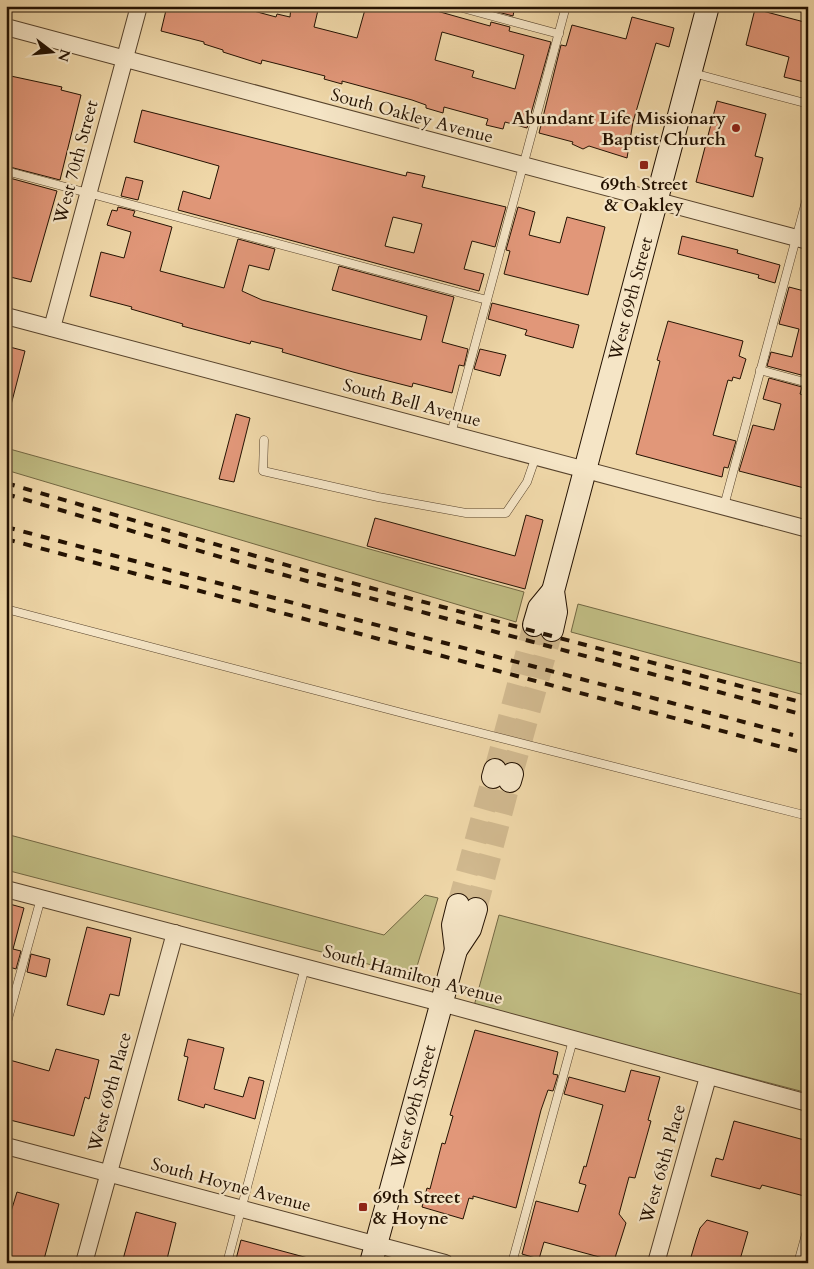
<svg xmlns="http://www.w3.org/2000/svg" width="814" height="1269" viewBox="0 0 814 1269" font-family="Cardo,serif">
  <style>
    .green { fill: #c0bc83; stroke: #726742 }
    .building { fill: #e19779; stroke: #241202; fill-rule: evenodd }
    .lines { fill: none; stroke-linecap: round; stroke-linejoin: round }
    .secondary-tunnel { stroke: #d1b98f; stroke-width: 22; stroke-dasharray: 22 11; stroke-linecap: butt }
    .lane-casing { stroke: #57432c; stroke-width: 9 }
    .street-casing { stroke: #57432c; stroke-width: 18 }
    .secondary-casing { stroke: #241202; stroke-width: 24 }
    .lane { stroke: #f5e5c6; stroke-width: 8 }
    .street { stroke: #f5e5c6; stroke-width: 16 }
    .secondary { stroke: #f5e5c6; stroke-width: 22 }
    .rail { stroke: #241202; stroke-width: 4; stroke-dasharray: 9 9; stroke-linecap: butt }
    .poi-dot { fill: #8f2418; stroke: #f5e5c6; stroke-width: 2 }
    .labels { text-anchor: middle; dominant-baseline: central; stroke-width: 4.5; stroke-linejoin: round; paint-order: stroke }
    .street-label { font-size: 18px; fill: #241202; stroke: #f5e5c6 }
    .poi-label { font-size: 18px; font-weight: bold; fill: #241202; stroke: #f5e5c6; text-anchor: end }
  </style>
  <rect width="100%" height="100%" fill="#efd7a8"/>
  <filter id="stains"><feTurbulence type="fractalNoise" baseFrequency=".004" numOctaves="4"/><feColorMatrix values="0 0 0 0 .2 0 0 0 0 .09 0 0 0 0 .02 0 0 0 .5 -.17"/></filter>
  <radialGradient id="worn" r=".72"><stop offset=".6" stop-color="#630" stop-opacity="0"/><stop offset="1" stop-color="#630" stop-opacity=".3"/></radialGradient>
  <g class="green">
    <polygon points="6,448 524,592 516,622 6,470"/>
    <polygon points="578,604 808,665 808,696 571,632"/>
    <polygon points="6,834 384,935 425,895 438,898 414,976 6,870"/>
    <polygon points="499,915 808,996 808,1093 474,1006"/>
  </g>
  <g class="building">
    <path d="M167,6H235L276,17L277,14L290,17L291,6H319L314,27L357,38L366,6H419L490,26L491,22L510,27L509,31L551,42L527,128L505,122L503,129L486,125L488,119L444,107L443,113L426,108V105L412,100L342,81V84L324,79L325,76L282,65L262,60L261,64L223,52V50L204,44V42L161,31ZM442,32L524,55L515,89L472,77L474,71L435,60Z"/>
    <polygon points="496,6 515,6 513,16 494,11"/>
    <polygon points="755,9 808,23 808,83 784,77 789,57 746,45"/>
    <polygon points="632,17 674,28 669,47 656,43 633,122 627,158 589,146 583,149 572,144 573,142 539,133 561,45 566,46 572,25 626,39"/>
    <polygon points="6,75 62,87 61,90 81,95 60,180 6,166"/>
    <polygon points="717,101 766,114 755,156 763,158 753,197 696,182"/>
    <path d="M142,110L406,176L407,172L425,176L422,187L506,207L495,247L472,241L464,269L484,274L479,291L178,210L183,191L210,199L219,166L134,142ZM393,217L422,224L414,253L385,246Z"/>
    <polygon points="6,177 57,191 31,282 6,276"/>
    <polygon points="126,177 143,181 138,200 121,196"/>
    <polygon points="118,207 135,211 133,216 172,227 160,271 224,288 238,239 275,249 269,270 249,265 242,291 262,300 308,312 421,340 427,316 332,290 339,266 454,297 442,342 468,349 464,366 459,365 452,393 413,383 412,387 353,372 282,352 283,349 251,341 250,344 182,326 183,324 131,309 132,307 90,296 101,252 124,258 131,232 107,225 112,210 117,211"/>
    <polygon points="518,207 535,212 529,235 560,243 567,217 605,227 588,295 504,274 510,251 506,250"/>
    <polygon points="682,236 738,250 737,253 780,265 775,283 758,278 759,275 678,254"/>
    <polygon points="789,287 808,292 808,366 805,376 767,366 771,352 792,357 799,329 779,324"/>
    <polygon points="492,303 579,325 573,348 525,335 527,330 488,319"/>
    <polygon points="668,321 743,341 739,356 746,359 740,379 733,377 732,381 728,380 713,435 736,441 728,468 724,467 722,477 636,454 660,361 657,360"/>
    <polygon points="6,346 25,351 11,405 6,404"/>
    <polygon points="480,349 506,355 500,376 474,369"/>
    <polygon points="769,378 802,387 800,394 808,397 808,489 739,471 753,425 774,430 781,404 763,399"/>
    <polygon points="236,414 250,418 234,482 219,479"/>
    <polygon points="526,515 543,520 525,589 367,546 375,518 515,556"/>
    <polygon points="6,903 24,908 13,949 21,951 16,969 6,966"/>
    <polygon points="87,927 131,938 119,996 110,994 104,1015 67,1005"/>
    <polygon points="31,954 50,959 46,977 27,972"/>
    <polygon points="475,1030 558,1052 553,1074 558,1075 553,1091 548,1090 541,1110 516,1208 473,1196 473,1199 469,1198 463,1219 422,1207 427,1188 430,1189 442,1143 445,1144 453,1116 450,1115"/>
    <polygon points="188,1039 224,1048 214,1089 243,1097 249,1077 264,1081 255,1119 205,1104 204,1108 178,1100 188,1057 184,1056"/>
    <polygon points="56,1049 99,1060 89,1099 85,1097 74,1136 6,1119 6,1059 49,1071"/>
    <polygon points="631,1070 660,1077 648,1120 651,1121 635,1178 629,1177 619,1214 626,1223 614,1261 544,1242 539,1259 522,1254 536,1201 578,1212 586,1185 579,1183 584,1166 586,1167 603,1105 564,1094 569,1077 625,1092"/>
    <polygon points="734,1121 808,1141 808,1197 762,1185 760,1189 711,1176 716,1158 723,1160"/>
    <polygon points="17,1192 59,1204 43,1263 16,1263 6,1260 6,1228"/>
    <polygon points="136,1212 176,1223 166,1263 122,1263"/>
    <polygon points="707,1220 748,1232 739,1263 695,1263 696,1259 691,1257 696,1240 700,1228"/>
    <polygon points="241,1240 308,1258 307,1263 235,1263"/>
  </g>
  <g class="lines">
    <g class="secondary-tunnel">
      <polyline points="495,770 534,625"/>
      <polyline points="512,774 552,630"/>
      <polyline points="458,905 493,777"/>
      <polyline points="476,909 510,781"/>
    </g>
    <g class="lane-casing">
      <g id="lane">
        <polyline points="455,6 559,34"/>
        <polyline points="693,73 801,102"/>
        <polyline points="6,171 487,300"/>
        <polyline points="760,370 808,383"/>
        <polyline points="451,434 566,6"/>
        <polyline points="264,440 263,471 378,497 466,513 506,513 527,482 536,456"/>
        <polyline points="724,506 808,194"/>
        <polyline points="6,609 410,715 808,816"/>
        <polyline points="6,1026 41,898"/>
        <polyline points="227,1263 305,967"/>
        <polyline points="512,1263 573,1040"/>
        <polyline points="798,1263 808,1227"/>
      </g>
    </g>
    <g class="street-casing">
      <g id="street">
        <polyline points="6,27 808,241"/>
        <polyline points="6,316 808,529"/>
        <polyline points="52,328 139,6"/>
        <polyline points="6,889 441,1003 808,1103"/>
        <polyline points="6,1146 445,1263"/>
        <polyline points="84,1263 175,933"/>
        <polyline points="656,1263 708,1077"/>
      </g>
    </g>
    <g class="secondary-casing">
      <g id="secondary">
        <polyline points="534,625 539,608 553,591"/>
        <path id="s1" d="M552,630L556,612L553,591L708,6"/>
        <polyline points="493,777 495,770"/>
        <polyline points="510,781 512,774"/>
        <polyline points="456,950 453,925 458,905"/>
        <path id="s2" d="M371,1263L456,950L470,929L476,909"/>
      </g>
    </g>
    <use href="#lane" class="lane"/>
    <use href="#street" class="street"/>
    <use href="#secondary" class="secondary"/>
    <g class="rail">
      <polyline points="6,483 307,571 808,704"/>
      <polyline points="6,494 251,566 808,716"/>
      <polyline points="6,527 793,735"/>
      <polyline points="6,539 808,754"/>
    </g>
  </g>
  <g class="poi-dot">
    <circle cx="736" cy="128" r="5"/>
    <rect x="639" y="160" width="10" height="10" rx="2.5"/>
    <rect x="358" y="1202" width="10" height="10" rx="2.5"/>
  </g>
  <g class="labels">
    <g class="street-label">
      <text transform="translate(412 116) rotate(15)">South Oakley Avenue</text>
      <text transform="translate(76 162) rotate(-75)">West 70th Street</text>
      <text stroke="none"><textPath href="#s1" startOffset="342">West 69th Street</textPath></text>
      <text transform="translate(412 403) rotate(15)">South Bell Avenue</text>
      <text transform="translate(413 975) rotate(15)">South Hamilton Avenue</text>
      <text transform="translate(110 1092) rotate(-75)">West 69th Place</text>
      <text stroke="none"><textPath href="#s2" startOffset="162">West 69th Street</textPath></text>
      <text transform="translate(663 1164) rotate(-74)">West 68th Place</text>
      <text transform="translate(231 1185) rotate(15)">South Hoyne Avenue</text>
    </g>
    <g class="poi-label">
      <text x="726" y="118">Abundant Life Missionary<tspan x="726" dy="21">Baptist Church</tspan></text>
      <text x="644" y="184" text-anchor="middle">69th Street<tspan x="644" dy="21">&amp; Oakley</tspan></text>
      <text x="373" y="1197" text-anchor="start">69th Street<tspan x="373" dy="21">&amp; Hoyne</tspan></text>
    </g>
  </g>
  <rect width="814" height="1269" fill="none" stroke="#efd7a8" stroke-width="25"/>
  <rect x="8" y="8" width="799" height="1254" fill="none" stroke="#241202" stroke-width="2.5"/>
  <rect x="12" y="12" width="789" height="1244" fill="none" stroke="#241202"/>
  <g transform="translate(52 52) rotate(106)" stroke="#f5e5c6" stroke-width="4" paint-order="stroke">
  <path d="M0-4L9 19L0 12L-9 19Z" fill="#241202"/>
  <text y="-8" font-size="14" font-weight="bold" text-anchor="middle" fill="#241202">N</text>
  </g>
  <rect width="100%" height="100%" filter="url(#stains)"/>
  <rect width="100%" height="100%" fill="url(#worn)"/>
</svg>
